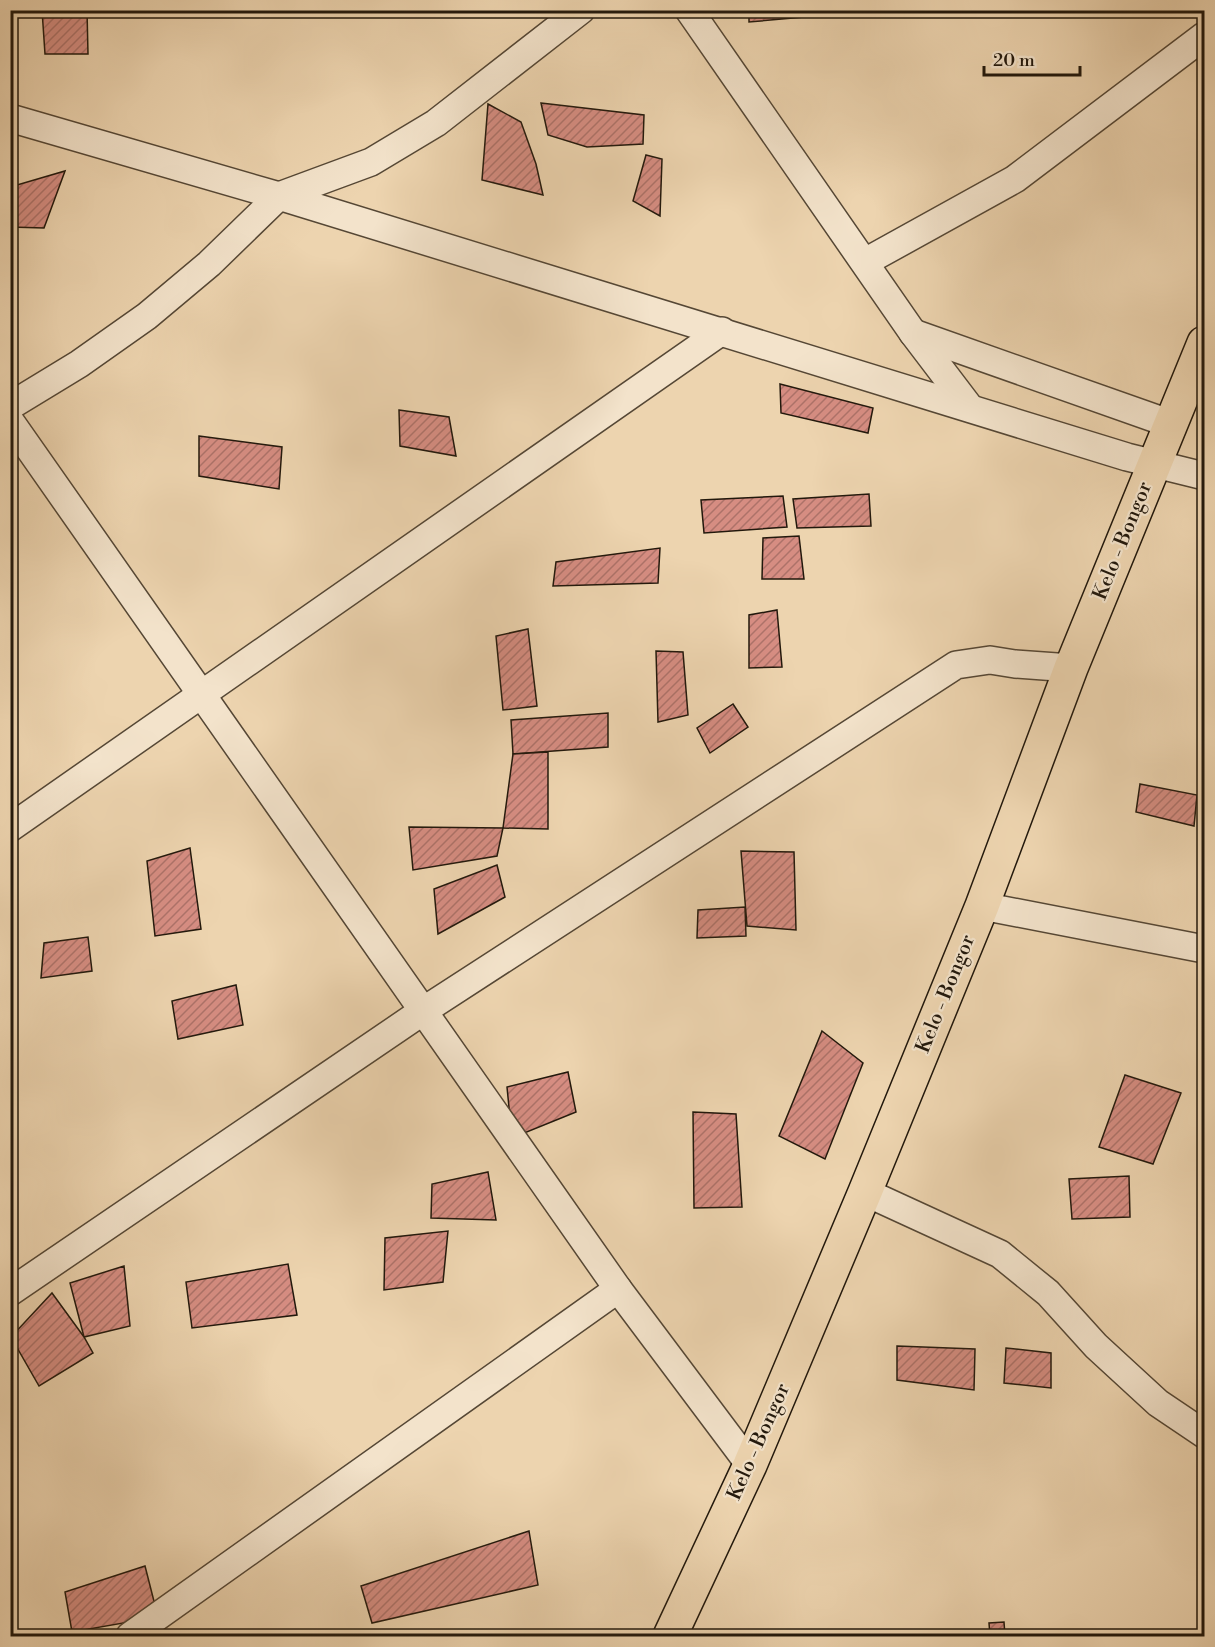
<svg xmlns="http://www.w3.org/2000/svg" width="1215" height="1647" viewBox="0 0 1215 1647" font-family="'Libre Bodoni',serif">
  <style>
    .building { fill: url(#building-hatch); stroke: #22180c; stroke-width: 1.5 }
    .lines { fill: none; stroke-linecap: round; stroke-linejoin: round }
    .street-casing { stroke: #554735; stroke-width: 30 }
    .highway-casing { stroke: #22180c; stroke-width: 36 }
    .street { stroke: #f3e3cb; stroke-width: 27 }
    .highway { stroke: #edd4af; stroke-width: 33 }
    .labels { text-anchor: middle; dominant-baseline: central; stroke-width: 4.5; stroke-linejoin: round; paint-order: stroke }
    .street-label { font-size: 20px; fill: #22180c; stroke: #f3e3cb }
  </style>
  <defs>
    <pattern id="building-hatch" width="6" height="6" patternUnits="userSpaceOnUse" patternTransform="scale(1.5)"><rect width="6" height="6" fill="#d68d82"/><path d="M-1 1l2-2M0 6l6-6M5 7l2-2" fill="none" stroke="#ad7269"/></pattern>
  </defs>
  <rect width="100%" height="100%" fill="#edd4af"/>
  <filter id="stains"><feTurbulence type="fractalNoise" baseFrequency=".00333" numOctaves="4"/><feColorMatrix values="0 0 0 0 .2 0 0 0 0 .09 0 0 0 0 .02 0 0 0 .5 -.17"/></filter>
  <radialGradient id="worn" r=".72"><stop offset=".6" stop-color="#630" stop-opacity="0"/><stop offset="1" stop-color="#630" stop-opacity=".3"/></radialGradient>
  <g class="building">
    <polygon points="42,10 87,10 88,54 45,54"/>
    <polygon points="749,10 849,10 849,13 749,22"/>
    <polygon points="541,103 644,115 643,144 587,147 548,135"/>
    <polygon points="488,104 521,122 536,164 543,195 482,180"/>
    <polygon points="646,155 662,159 660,216 633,201"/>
    <polygon points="65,171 44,228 10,227 10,187"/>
    <polygon points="780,384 873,408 868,433 781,413"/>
    <polygon points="399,410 449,417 456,456 400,446"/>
    <polygon points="199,436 282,447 279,489 199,476"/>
    <polygon points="869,494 871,526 797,528 793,499"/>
    <polygon points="783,496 787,527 704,533 701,500"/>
    <polygon points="799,536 804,579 762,579 763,538"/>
    <polygon points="660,548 658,583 553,586 556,562"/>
    <polygon points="777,610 782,667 749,668 749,615"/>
    <polygon points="528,629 537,706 503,710 496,636"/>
    <polygon points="656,651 683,652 688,715 658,722"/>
    <polygon points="733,704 748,727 710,753 697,728"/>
    <polygon points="608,713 608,747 513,754 511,720"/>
    <polygon points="548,752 548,829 503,828 513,754"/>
    <polygon points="1140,784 1197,795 1194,826 1136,812"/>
    <polygon points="409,827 503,828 497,856 413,870"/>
    <polygon points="190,848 201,929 155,936 147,861"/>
    <polygon points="741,851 794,852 796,930 747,926"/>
    <polygon points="497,865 505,897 438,934 434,889"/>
    <polygon points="745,907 746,936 697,938 698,910"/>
    <polygon points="88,937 92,971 41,978 44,943"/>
    <polygon points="236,985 243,1025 178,1039 172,1001"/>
    <polygon points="822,1031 863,1063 825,1159 779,1136"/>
    <polygon points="568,1072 576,1112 512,1138 507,1087"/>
    <polygon points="1125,1075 1181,1093 1153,1164 1099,1147"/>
    <polygon points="693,1112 736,1114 742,1207 694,1208"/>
    <polygon points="488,1172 496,1220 431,1218 432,1184"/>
    <polygon points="1129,1176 1130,1217 1072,1219 1069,1179"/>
    <polygon points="448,1231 443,1282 384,1290 385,1238"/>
    <polygon points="288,1264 297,1315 192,1328 186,1282"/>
    <polygon points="124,1266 130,1326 84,1337 70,1283"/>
    <polygon points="52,1293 84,1337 93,1353 39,1386 11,1337"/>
    <polygon points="897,1346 975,1349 974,1390 897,1380"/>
    <polygon points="1006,1348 1051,1353 1051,1388 1004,1383"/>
    <polygon points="529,1531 538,1585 372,1623 361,1586"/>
    <polygon points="145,1566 158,1617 72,1632 65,1592"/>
    <polygon points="1004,1622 1005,1636 990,1636 989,1623"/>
    <polygon points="587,1632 601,1636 586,1636"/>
  </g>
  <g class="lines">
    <g class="street-casing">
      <g id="street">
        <polyline points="689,10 913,333 970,408"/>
        <polyline points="10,118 279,196 1127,457 1204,476"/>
        <polyline points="865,262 1015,179 1204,36"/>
        <polyline points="913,333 1171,424"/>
        <polyline points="10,406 79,364 147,316 209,264 279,196 371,162 436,123 581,10"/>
        <polyline points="10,421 618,1289 750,1465"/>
        <polyline points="10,828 722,331"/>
        <polyline points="982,906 1204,949"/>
        <polyline points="865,1192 1000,1254 1048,1293 1096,1346 1158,1403 1204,1434"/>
        <polyline points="10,1292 423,1011 956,665 990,660 1015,664 1071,668"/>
        <polyline points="130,1636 618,1289"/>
      </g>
    </g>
    <g class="highway-casing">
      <polyline id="highway" points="670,1636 750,1465 865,1192 982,906 1071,668 1204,343"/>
    </g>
    <use href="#street" class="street"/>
    <use href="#highway" class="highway"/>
  </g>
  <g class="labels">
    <g class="street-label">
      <text transform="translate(1123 541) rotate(-68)">Kelo - Bongor</text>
      <text transform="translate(946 994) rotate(-68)">Kelo - Bongor</text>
      <text transform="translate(759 1442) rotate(-66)">Kelo - Bongor</text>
    </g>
  </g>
  <rect width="1215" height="1647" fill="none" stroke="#edd4af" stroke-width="36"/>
  <rect x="12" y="12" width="1191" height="1623" fill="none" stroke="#22180c" stroke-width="3"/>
  <rect x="18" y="18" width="1179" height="1611" fill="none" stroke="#22180c" stroke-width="1.5"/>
  <path d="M984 66v9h96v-9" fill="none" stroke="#22180c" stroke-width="3"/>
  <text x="993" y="66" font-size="18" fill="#22180c" stroke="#f3e3cb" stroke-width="4.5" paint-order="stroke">20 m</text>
  <rect width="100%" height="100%" filter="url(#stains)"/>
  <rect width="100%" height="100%" fill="url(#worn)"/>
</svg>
